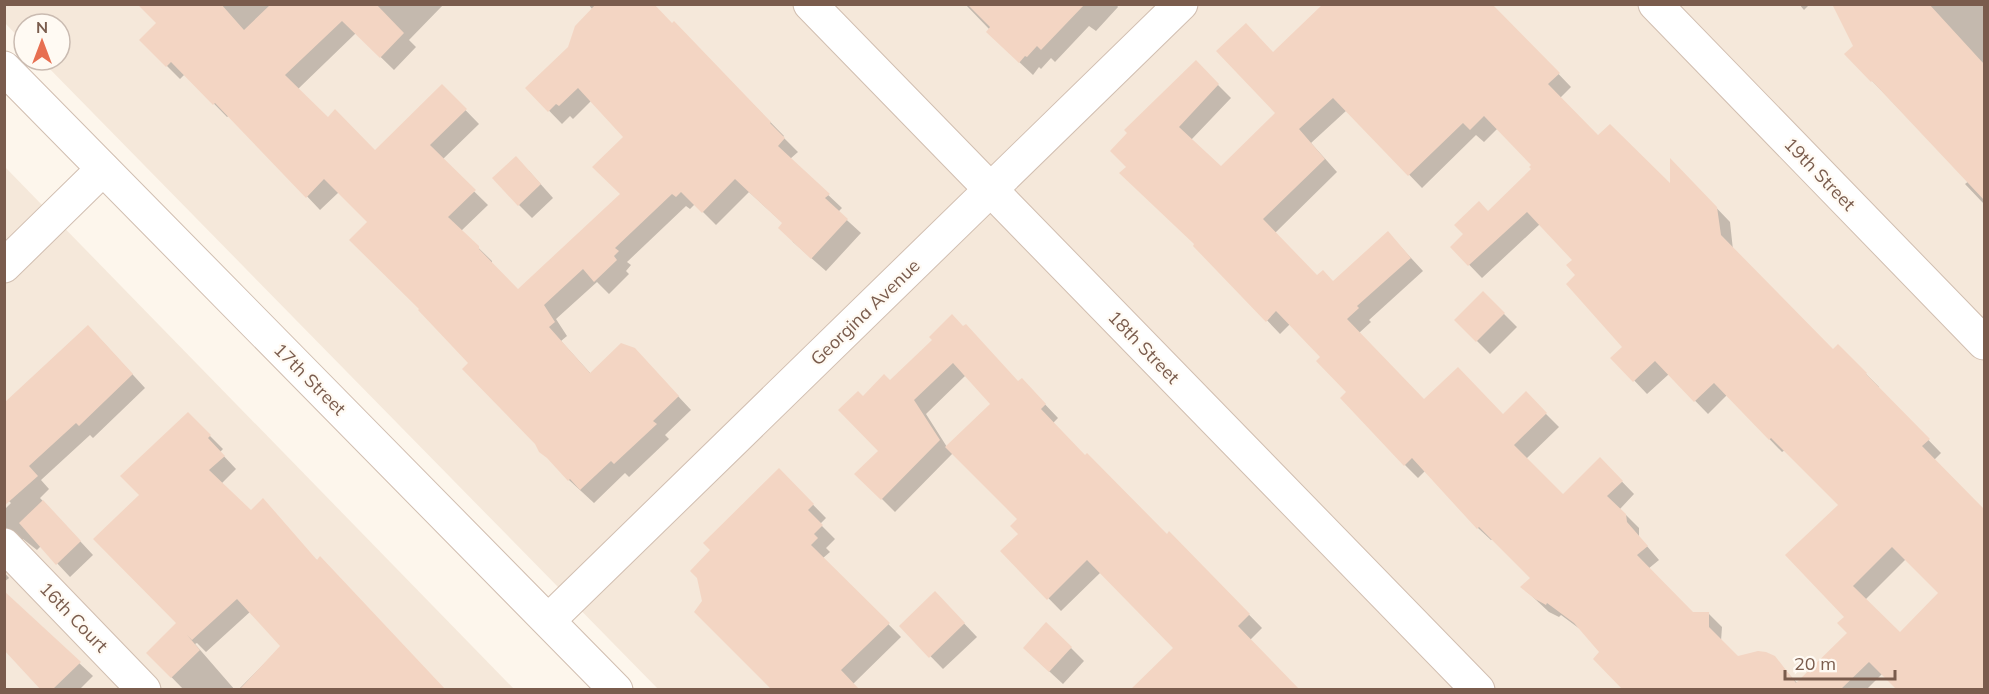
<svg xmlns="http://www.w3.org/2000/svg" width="1989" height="694" viewBox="0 0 1989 694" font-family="Mulish,sans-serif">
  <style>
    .residential { fill: #f5e8da }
    .shadow { fill: #0003; fill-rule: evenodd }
    .building { fill: #f3d5c3; fill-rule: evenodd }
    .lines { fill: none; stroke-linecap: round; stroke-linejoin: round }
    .minor-casing { stroke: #d1beb0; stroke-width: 35 }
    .minor { stroke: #fff; stroke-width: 33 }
    .labels { text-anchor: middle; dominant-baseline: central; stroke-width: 4.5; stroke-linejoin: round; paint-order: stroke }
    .street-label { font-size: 18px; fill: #7a5c4d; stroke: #fffaf3 }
  </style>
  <rect width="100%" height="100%" fill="#fdf6ec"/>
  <g class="residential">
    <polygon points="4,5 1984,5 1984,689 658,689 41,60 60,60 60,24 24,24 24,43 5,23"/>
    <polygon points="5,167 514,689 5,689"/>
  </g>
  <g class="shadow">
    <polygon points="139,4 444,4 409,40 416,47 394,70 356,33 298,89 328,119 375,152 442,86 479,124 442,160 488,205 461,231 492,261 492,264 518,291 622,195 625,137 592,100 573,119 570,116 562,124 527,88 569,48 593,10 588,4 652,4 672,25 674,23 784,136 783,137 798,152 790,159 842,208 838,212 861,233 826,271 793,242 784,224 749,192 716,225 695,204 690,209 686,206 627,262 631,265 626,271 629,274 609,294 597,282 556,319 567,336 561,341 591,374 648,364 691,410 665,435 669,439 629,477 625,473 594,503 569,480 471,363 369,222 339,192 320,210 230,115 227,117 185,74 180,79 141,40 158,23"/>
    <polygon points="965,4 1116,4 1118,7 1096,31 1089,26 1055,62 1051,58 1041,69 1039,67 1033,75 1001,45 990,30"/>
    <polygon points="1799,4 1810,4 1804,10"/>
    <polygon points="1833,4 1984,4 1984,204 1965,184 1969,181 1846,54 1855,46"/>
    <path d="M1523,37L1571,87L1560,98L1599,137L1671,186L1683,173L1730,222L1733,250L1833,351L1838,346L1879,387L1878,388L1941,453L1934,460L1984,511V690H1899L1883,673L1866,690H1625L1601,652L1584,632L1561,615L1559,617L1549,612L1522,587L1532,578L1493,539L1491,540L1478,528L1426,470L1418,478L1405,465L1322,357L1290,324L1280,334L1196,245L1128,167L1196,63L1231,98L1191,140L1221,168L1277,113L1273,54ZM1347,110L1422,188L1476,135L1484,142L1498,128L1533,165V169L1452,247L1482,278L1540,224L1574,260L1577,275L1624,347L1613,358L1647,394L1669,374L1708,414L1727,395L1782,452L1785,450L1840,506L1846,617L1849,633L1798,684L1774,658H1738L1721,641L1722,627L1709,614H1693L1648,569L1659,560L1639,537V528L1620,509L1634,494L1600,459L1563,496L1526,459L1559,427L1526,394L1503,416L1424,401L1359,333L1371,322L1369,320L1423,271L1388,233L1333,282L1317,277L1275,233L1337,172L1311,143ZM1906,559L1940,593L1900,634L1865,600Z"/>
    <polygon points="529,171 553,198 532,218 519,205"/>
    <polygon points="1483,293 1517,327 1490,354 1456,320"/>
    <polygon points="101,340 145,388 93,438 90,435 41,480 49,489 40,498 93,555 70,577 41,546 37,550 23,539 12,539 4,544 4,510 11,503 4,496"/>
    <path d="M934,340L1019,382L1022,380L1058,418L1053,423L1085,457L1167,536L1169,533L1262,628L1250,640L1175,648L1101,572L1061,611L1002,551L1020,534L1019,519L953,453L895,512L857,474L880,451L863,398L890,382ZM966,375L992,404L947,447L926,414Z"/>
    <polygon points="188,414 223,449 220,452 236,469 221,484 251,512 318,561 443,690 238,690 282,646 251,611 206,652 197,643 195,644 235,690 184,690 148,653 178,623 141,495"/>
    <polygon points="779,470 826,518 820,524 835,539 826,548 830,552 823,558 901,637 853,684 774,690"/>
    <polygon points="4,572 9,578 4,582"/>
    <polygon points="4,593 93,676 79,690 43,690"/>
    <polygon points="935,593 977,637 943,669 901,626"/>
    <polygon points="1071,648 1084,661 1063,684 1038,661"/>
  </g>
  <g class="building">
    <polygon points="137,4 221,4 244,30 271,4 376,4 404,33 380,58 342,21 285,75 328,117 335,109 375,150 442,84 467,109 430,145 476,190 448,217 479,246 479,249 518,289 620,194 592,167 623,137 578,88 559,106 556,104 548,112 525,88 568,47 575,26 596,4 654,4 672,23 674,21 771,122 770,123 785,138 778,146 830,194 825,198 848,219 811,259 778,228 782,223 735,179 702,213 681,192 676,197 672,194 615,248 619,251 614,256 617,260 594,282 583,269 544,305 555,322 549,327 590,373 621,343 635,348 679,396 653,421 657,424 614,464 611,461 580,490 570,479 568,481 547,458 539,452 535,444 462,369 468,363 418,310 419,309 349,240 367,222 324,179 306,198 215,103 213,105 171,62 166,67 139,40 156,23"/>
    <polygon points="967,4 1085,4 1041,50 1037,46 1027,57 1025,56 1019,63 986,32 990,27"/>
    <path d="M1323,4H1492L1560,73L1548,84L1598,135L1610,124L1670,183V158L1717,207L1721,235L1833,349L1838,344L1867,373L1866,374L1930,439L1922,446L1984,509V690H1897L1869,662L1840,690H1623L1593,659L1599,652L1574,623L1547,603L1546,605L1535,599L1520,587L1530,578L1479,527L1477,529L1412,458L1404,466L1340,398L1346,392L1316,361L1320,357L1276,311L1266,322L1193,246L1194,244L1119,173L1126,167L1110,151L1127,133L1124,130L1196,60L1219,84L1179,127L1221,166L1275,113L1216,51L1246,23L1273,52ZM1333,98L1408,176L1463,123L1470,130L1484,116L1531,165L1529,167L1531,169L1488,211L1479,201L1454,225L1463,234L1450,247L1468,266L1527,212L1572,260L1566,265L1575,275L1566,284L1622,347L1610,358L1633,382L1655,361L1694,402L1714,383L1769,440L1771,438L1838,505L1785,555L1844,617L1837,623L1847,633L1796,683L1775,656L1766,652L1758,651L1738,656L1709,627V612H1693L1637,555L1648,546L1627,522L1626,514L1607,496L1623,481L1600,457L1563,494L1514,445L1547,413L1526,391L1503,414L1458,367L1424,399L1347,319L1359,308L1357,306L1411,258L1388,231L1333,281L1323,270L1317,275L1263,219L1325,159L1299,129ZM1892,547L1938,593L1900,632L1853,586Z"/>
    <polygon points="1832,4 1929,4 1984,64 1984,200 1872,81 1871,82 1844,54 1853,46"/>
    <polygon points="516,156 541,184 518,206 492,178"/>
    <polygon points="1483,291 1505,313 1476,342 1454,320"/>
    <polygon points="952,314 963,326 966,324 1018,381 1022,378 1046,404 1041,409 1085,455 1087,453 1167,534 1169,531 1250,614 1238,626 1300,690 1130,690 1173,648 1087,560 1047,600 1000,551 1018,534 1010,526 1017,519 945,447 990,404 953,363 914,400 940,440 881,500 854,474 878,451 838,410 858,391 863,396 884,374 890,380 932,340 929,337"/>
    <polygon points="88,325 133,374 79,426 76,423 29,466 38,476 4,506 4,403"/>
    <polygon points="188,412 211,435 208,438 225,456 209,470 251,510 263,498 317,560 320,556 446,690 239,690 280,646 237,599 192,640 187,635 200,650 171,678 146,653 176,623 93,539 139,495 120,476"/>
    <polygon points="779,468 814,504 808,510 823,525 814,534 818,538 811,545 890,623 841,670 860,690 772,690 694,612 702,601 697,578 690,571 710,550 703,543"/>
    <polygon points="43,500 81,541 56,565 19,523"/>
    <polygon points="4,591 81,662 52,690 41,690 4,650"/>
    <polygon points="935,591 965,623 929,658 899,626"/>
    <polygon points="1046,622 1072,647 1049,672 1023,648"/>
  </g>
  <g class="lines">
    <g class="minor-casing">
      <g id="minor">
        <polyline points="810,4 1478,690"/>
        <polyline points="1655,4 1984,343"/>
        <polyline points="4,68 616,690"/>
        <polyline points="4,266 103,169"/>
        <polyline points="4,545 144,690"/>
        <polyline points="549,620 1181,4"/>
      </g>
    </g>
    <use href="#minor" class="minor"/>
  </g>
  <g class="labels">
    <g class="street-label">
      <text transform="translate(1820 174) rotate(46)">19th Street</text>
      <text transform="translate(865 312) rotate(-44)">Georgina Avenue</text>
      <text transform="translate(1144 347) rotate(46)">18th Street</text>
      <text transform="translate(310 379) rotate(45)">17th Street</text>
      <text transform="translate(74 617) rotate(46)">16th Court</text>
    </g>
  </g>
  <rect width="1989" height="694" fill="none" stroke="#7a5c4d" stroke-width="12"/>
  <g transform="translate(42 42)"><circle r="28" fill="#fffaf3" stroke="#cabbb1" stroke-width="1.5"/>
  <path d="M0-4.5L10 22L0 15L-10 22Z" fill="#e76f51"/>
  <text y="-9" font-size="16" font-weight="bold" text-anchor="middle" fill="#7a5c4d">N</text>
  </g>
  <path d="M1785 670v9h110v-9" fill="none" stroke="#7a5c4d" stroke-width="3"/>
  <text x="1794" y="670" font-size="18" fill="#7a5c4d" stroke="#fffaf3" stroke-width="4.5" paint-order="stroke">20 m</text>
</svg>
